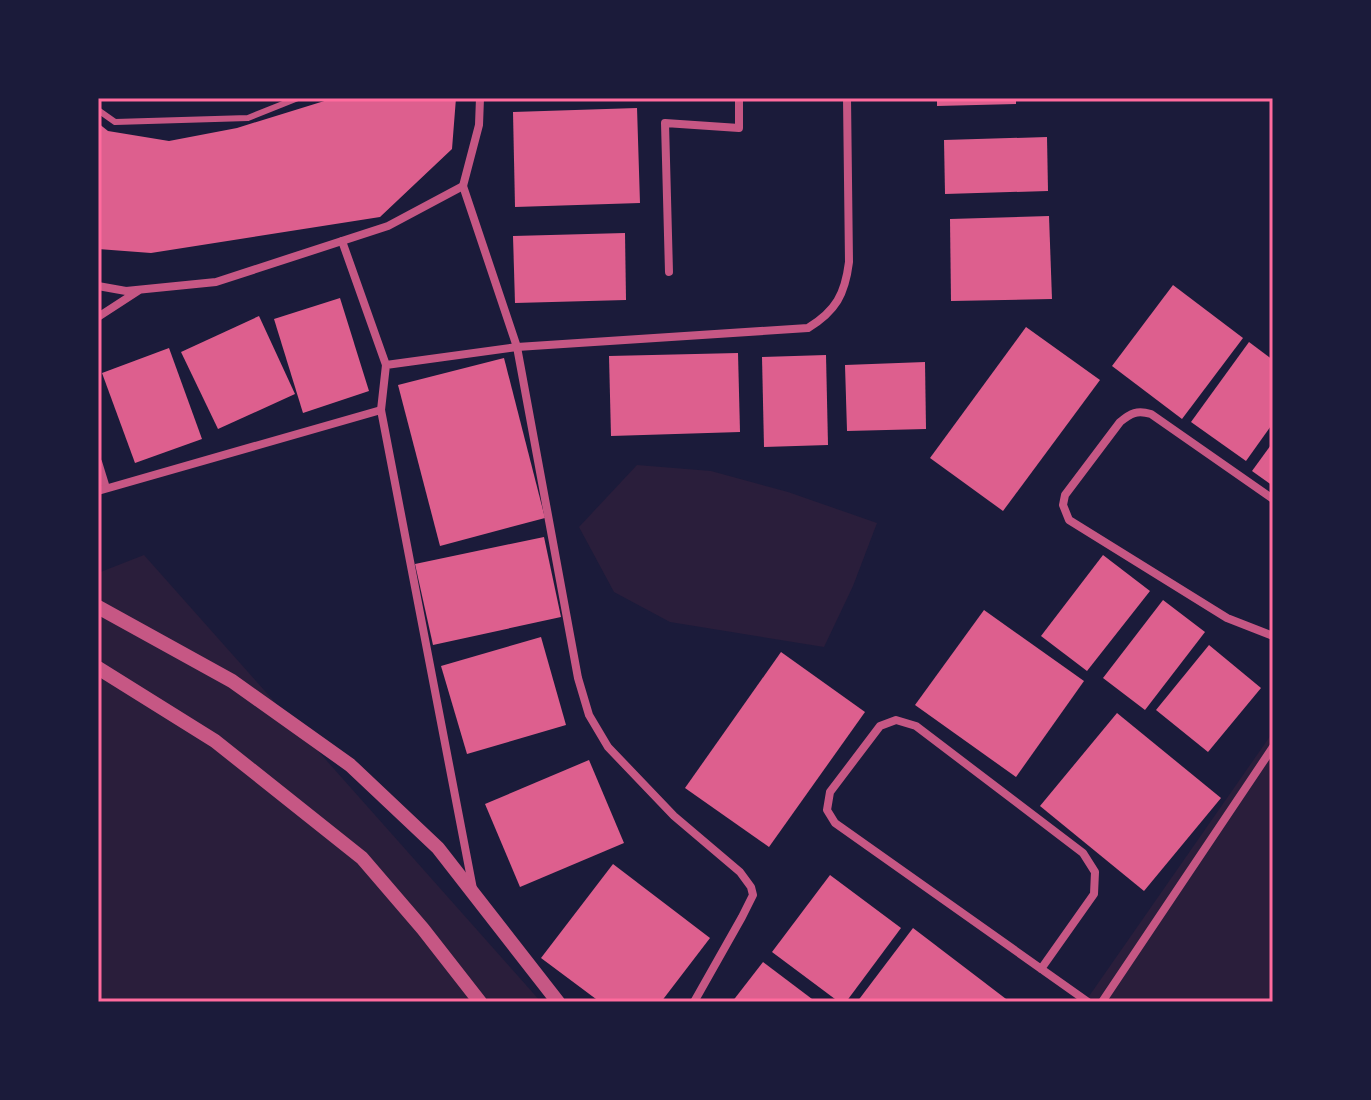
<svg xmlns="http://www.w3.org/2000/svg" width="1371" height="1100" viewBox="0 0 1371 1100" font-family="Karla,sans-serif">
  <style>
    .green { fill: #2a1e3b }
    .building { fill: #dd5f8e }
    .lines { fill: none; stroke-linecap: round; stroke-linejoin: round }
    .service { stroke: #c65784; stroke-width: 6 }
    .minor { stroke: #c65784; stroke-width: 8 }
    .tertiary { stroke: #c65784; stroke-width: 14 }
    .neatline { fill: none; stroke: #ff6b9d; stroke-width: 3 }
  </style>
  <rect width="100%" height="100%" fill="#1b1b3a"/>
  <g class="green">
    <polygon points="637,465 711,471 788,492 877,523 853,586 824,647 670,622 614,592 579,527"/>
    <polygon points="144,555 541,1002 98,1002 98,573"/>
    <polygon points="1273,732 1273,1002 1085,1002"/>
  </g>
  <g class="building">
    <polygon points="334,98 456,98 452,149 380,217 151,253 98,249 98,123 108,131 169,141 237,128"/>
    <polygon points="937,98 1016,98 1016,104 937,106"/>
    <polygon points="637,108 640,203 515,207 513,112"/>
    <polygon points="1047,137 1048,191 945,194 944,140"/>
    <polygon points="1049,216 1052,299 951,301 950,219"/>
    <polygon points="625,233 626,300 515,303 513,236"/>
    <polygon points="1173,285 1243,338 1182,419 1112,366"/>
    <polygon points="340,298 369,391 303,413 274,319"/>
    <polygon points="259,316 295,394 218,429 181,352"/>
    <polygon points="1026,327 1100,380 1003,511 930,458"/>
    <polygon points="1249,342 1273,360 1273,423 1246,461 1191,422"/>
    <polygon points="169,348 202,439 135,463 102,373"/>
    <polygon points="738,353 740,432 611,436 609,356"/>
    <polygon points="826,355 828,445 764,447 762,357"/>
    <polygon points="504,358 545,518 440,546 398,385"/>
    <polygon points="925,362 926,429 847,431 845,365"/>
    <polygon points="1273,442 1273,486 1252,471"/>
    <polygon points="544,537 561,617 433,645 415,564"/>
    <polygon points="1103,555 1150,591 1087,671 1041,636"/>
    <polygon points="1163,600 1205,632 1145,710 1103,678"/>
    <polygon points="984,610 1084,681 1016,777 915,705"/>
    <polygon points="541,637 566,725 467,754 441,666"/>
    <polygon points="1209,645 1261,688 1208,752 1156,710"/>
    <polygon points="781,652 865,712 769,847 685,788"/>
    <polygon points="1117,713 1221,798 1144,891 1040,806"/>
    <polygon points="589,760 624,843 520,887 485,804"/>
    <polygon points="613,864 710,938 661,1002 600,1002 541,958"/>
    <polygon points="830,875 901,928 846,1002 839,1002 772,952"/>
    <polygon points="913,928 1010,1002 857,1002"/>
    <polygon points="763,962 816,1002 732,1002"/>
  </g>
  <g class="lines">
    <polyline class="service" points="98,110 115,122 248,118 298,98"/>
    <g class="minor">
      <polyline points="463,186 517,347 578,678 589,715 608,747 674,816 740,872 751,887 753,895 742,917 694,1002"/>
      <polyline points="342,241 386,365"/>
      <polyline points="669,272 665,123 739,128 739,98"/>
      <polyline points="98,286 126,291 216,282 388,226 463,186 479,125 480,98"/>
      <polyline points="98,317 138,291"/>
      <polyline points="98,462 106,488"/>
      <polyline points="98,491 381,410"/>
      <path d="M1273,499L1151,414C1137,410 1131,413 1120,422L1065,495L1063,505L1069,520L1227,618L1273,636"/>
      <path d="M473,889L381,410L386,365L517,347L808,328C836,311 845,294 849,262L847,98"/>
      <polyline points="1041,969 1094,894 1095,872 1083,853 916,726 896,720 880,726 830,792 827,810 835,823 1088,1002"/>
      <polyline points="1102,1002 1273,747"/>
    </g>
    <g class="tertiary">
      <polyline points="98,607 232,681 350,765 438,848 558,1002"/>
      <polyline points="98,668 215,741 362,858 423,929 480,1002"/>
    </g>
  </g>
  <rect width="1371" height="1100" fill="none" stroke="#1b1b3a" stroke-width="200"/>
  <rect x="100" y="100" width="1171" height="900" class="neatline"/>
</svg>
